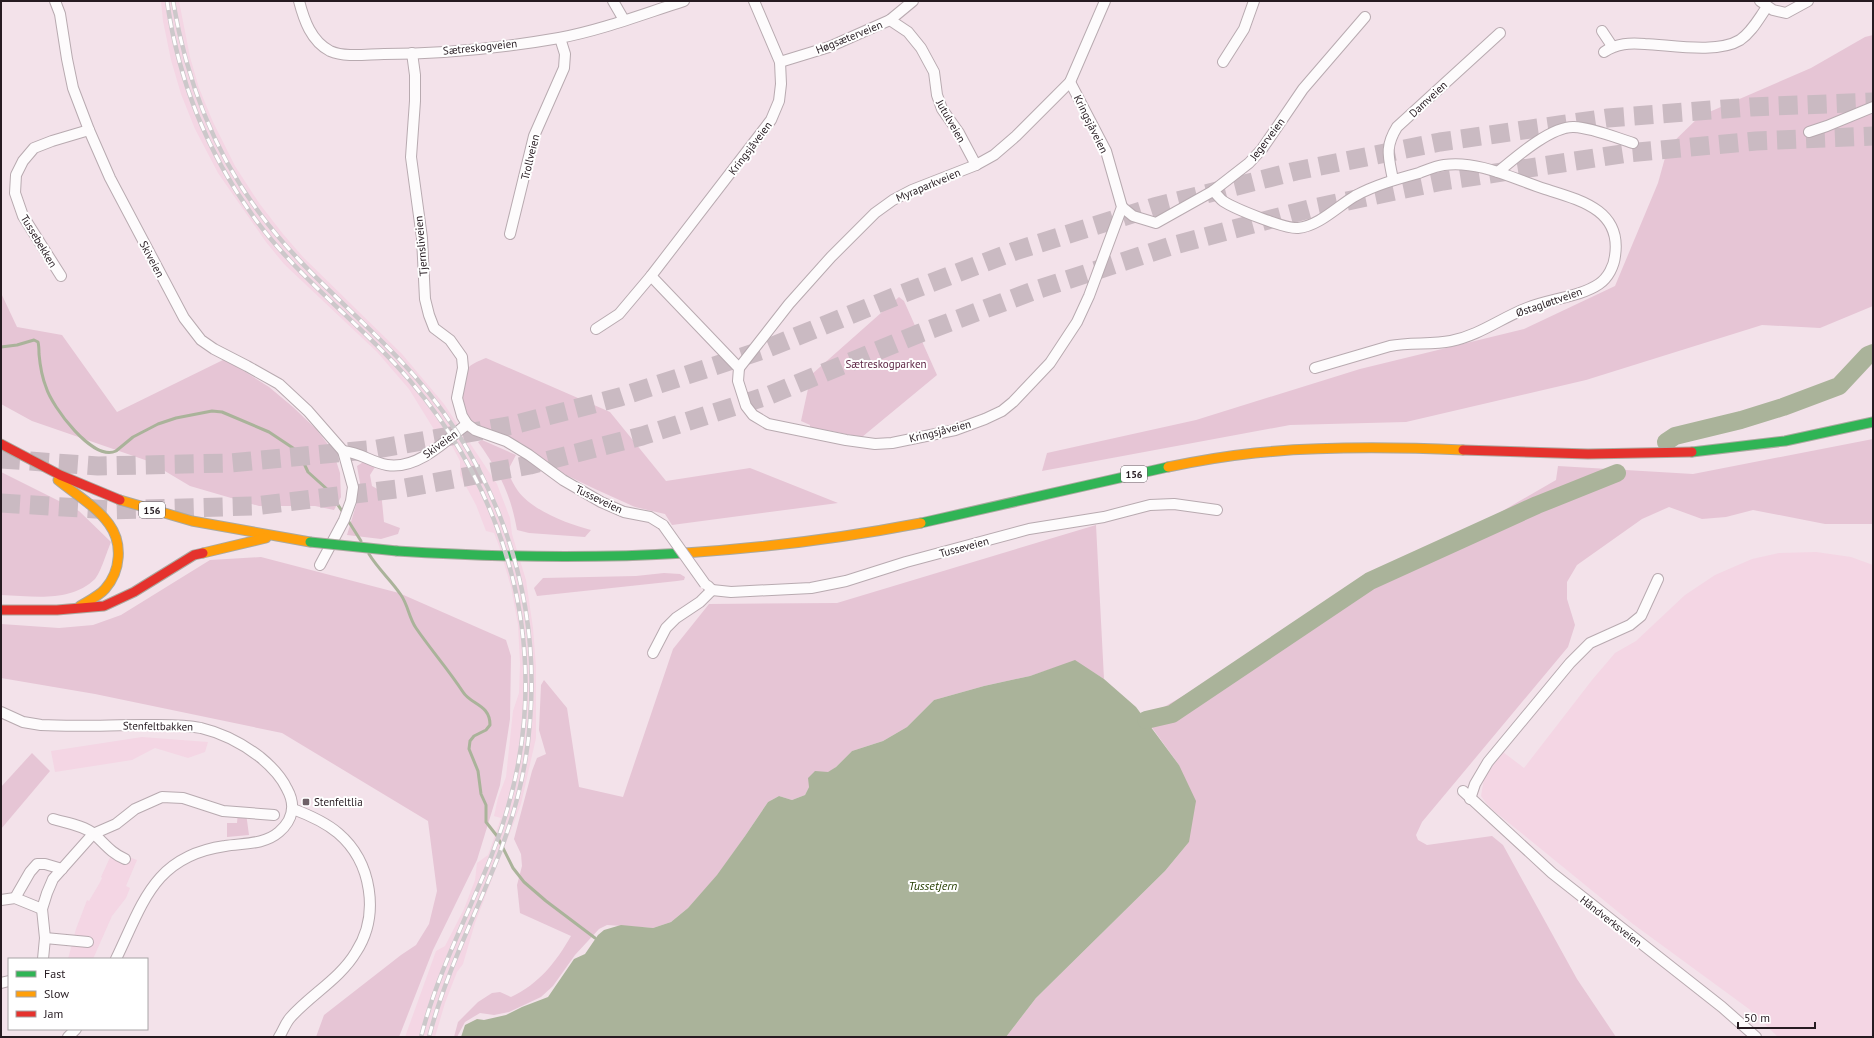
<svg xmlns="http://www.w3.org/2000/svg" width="1874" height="1038" viewBox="0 0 1874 1038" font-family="'PT Sans',sans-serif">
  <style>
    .built { fill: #f4d6e4 }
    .green { fill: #e6c5d5 }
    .water { fill: #aab39a }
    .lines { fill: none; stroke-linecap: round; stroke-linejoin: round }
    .stream { stroke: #aab39a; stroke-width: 3 }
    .river { stroke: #aab39a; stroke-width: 18 }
    .highway-tunnel { stroke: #cabac2; stroke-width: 19; stroke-dasharray: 19 10; stroke-linecap: butt }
    .street-casing { stroke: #b8aab0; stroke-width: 12 }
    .fast-casing { stroke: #aaa99f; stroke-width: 11 }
    .slow-casing { stroke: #aaa99f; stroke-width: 11 }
    .jam-casing { stroke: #aaa99f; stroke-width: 11 }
    .street { stroke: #fdfbfc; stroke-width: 10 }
    .fast { stroke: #30b455; stroke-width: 9 }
    .slow { stroke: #ff9f0a; stroke-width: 9 }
    .jam { stroke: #e5322d; stroke-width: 9 }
    .rail-casing { stroke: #ccc8ca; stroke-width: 4.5 }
    .rail { stroke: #fff; stroke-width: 3; stroke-dasharray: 9; stroke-linecap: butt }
    .street-bridge-casing { stroke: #b8aab0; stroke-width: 12; stroke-linecap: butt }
    .fast-bridge-casing { stroke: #aaa99f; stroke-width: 11; stroke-linecap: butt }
    .street-bridge { stroke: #fdfbfc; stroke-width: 10 }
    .fast-bridge { stroke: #30b455; stroke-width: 9 }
    .poi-dot { fill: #6e6167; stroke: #fff; stroke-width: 1.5 }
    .labels { text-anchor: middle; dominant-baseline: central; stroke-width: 4; stroke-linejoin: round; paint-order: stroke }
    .shield { fill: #fff; stroke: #675f64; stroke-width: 1 }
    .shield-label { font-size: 10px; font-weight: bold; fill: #261b21 }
    .street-label { font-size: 11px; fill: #261b21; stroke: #fff }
    .park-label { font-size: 11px; fill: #5f2847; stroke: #fff }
    .poi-label { font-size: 11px; fill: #261b21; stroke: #fff; text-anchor: start }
    .water-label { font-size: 12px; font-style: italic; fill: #253e00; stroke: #fff }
  </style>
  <rect width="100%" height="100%" fill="#f3e2ea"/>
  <g class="built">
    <polygon points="161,1 179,1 190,57 199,88 213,122 235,166 259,203 283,234 303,257 402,354 444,404 497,484 510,518 512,534 526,580 533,628 536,666 536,738 521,804 475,923 463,964 457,972 445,1003 435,1037 405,1037 436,951 445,946 464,909 475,880 477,863 488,855 501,818 494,816 498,798 506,777 513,711 519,693 520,663 518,625 511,587 499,546 494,533 486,531 476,505 460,475 460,461 451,444 444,435 438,436 409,389 377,352 284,264 266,242 218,173 195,129 181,94 171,60 163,21"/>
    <polygon points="1816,552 1851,557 1873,565 1873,1037 1778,1037 1749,1009 1633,924 1530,840 1494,811 1486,803 1481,796 1484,778 1503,752 1524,768 1592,680 1615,653 1636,641 1685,595 1715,575 1752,559 1779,553"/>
    <polygon points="142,737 208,742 205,752 188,758 155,748 132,760 55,772 51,751"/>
    <polygon points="113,851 137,860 126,886 130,888 126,898 112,916 93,959 68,959 76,929 87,900 89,901 99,884 102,878 101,877"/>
  </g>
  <g class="green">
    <polygon points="1873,35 1873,306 1820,328 1762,325 1586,380 1406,422 1290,425 1042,471 1047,453 1196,420 1360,369 1524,329 1615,286 1658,183 1668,147 1700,116 1811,68 1865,37"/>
    <polygon points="1,293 17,327 62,335 117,412 225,359 269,387 293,407 316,429 333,451 340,473 341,497 334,510 315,506 259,506 190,486 148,461 32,421 1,404"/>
    <polygon points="899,297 904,301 937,375 862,437 810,427 810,425 801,421 811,375"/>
    <path d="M486,358L610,412L666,481L750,468L838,503L672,525L665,514L635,507L595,489L566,475L521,443L479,426L466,417C463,402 459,380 469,367C473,363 481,360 486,358Z"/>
    <polygon points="1873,439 1873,524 1825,524 1753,510 1726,517 1702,519 1669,507 1642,519 1577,565 1567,582 1567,599 1575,625 1568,647 1422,822 1416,835 1418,840 1427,845 1492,836 1503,845 1577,979 1616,1037 1006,1037 1036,998 1165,871 1189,842 1179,765 1145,718 1556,480 1558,466 1693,474"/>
    <path d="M482,440L516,455L507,472C511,478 514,486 518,491C533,511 568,524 591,530L585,537L529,533L517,530C511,495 499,471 478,442Z"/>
    <polygon points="365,461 375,467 370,475 372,486 381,491 384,522 400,528 398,534 381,539 347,535 361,489 357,466"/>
    <path d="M1,472L79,511L111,542C107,551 101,572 95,579C70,603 33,596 1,595Z"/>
    <path d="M1096,525L1104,679L1075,661L1030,676L984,686L934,700L907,727L883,741L852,751L836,767L809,787L805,795L792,800L779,796L768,802L745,836L717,876L688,908L671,922L653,928L607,925L599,929L575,955L553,986L541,997L509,1012L494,1015L480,1013L465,1022L457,1037H454L458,1022L478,1002L492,993L500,992L511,997C539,984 556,962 571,936L520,913L517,885L522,866L521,854L514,839L532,771L537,758L546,754L539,730L541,685L544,680L567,708L579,787L623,797L673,649L709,604L837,603Z"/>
    <polygon points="261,557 399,593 506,640 511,656 510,719 500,785 477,860 433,950 399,1037 316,1037 324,1015 401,955 416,945 429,924 437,891 428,821 282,733 95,694 1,678 1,624 59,628 93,625 121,615 210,560"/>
    <polygon points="664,573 680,574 685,577 684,580 677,581 537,596 534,588 543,578 636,576"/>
    <polygon points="32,753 50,771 1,829 1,787"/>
    <polygon points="238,812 246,813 249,835 227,837 227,823 237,823"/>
  </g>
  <polygon class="water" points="1075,660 1104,679 1136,707 1179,765 1196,801 1189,842 1165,871 1036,998 1006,1037 461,1037 465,1025 477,1019 484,1020 506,1015 522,1007 548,997 574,959 585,954 598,935 604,930 621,925 653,928 671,922 688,908 717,875 745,836 768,802 779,796 792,800 805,795 809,787 808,778 815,771 828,772 836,767 852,751 883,741 907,727 934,700 984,686 1030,676"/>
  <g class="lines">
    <g class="stream">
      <path d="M1,347L17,345L34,340L38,342C39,346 39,350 39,354C40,365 42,377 46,387C52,407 93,462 116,451L133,437L158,424L176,418L212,411L222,412L269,432L293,448L302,459L308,472L328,490L342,511"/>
      <polyline points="349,522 361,541"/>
      <path d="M369,554C378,569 391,580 401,595C408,605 409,618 416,628C431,650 448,669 463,692C471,705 490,704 490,725L486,730L474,736L470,741L469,749L478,771L481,794L486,805V822L497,836L513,868L524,882L546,901L595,938"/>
    </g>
    <g class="river">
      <polyline points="1666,442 1675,436 1741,420 1783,407 1839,386 1868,355 1873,353"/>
      <polyline points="1146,720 1172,714 1370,581 1537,505 1617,473"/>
    </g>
    <g class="highway-tunnel">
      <polyline points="1,459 98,466 230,463 377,449 513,425 620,397 763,350 899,295 1015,251 1154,207 1296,171 1440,142 1608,118 1751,107 1873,102"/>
      <polyline points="1,503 112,510 254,506 405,488 530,465 642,436 770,395 918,334 1036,290 1171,246 1309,209 1443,181 1628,153 1756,141 1873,136"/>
    </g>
    <g class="street-casing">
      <g id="street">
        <polyline points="55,1 60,14 67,59 73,88 89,130 110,178 184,318 201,340 214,349 247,366 279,384 308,411 343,451 353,487 351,501 344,520 320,565"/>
        <path d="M299,1C304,20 311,41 330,51C346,58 368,54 384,54C442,54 502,48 559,38C602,30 643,14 684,1"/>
        <polyline points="613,1 624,20"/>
        <polyline points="1760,1 1773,10 1786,13 1808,1"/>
        <polyline points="890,20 908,32 921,48 934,72 937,95 942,109 959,133 976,165"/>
        <polyline points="1602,31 1612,46"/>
        <path d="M1604,52C1617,43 1630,43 1645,44C1671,45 1717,54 1740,40C1752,32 1759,18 1767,7"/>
        <polyline points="412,53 415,75 415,101 411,157 422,238 425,299 429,315 434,328 450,340 462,357 463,368 457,398 462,416 467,424 475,430 506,441 529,455 563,480 601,502 624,512 650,517 663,525"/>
        <polyline points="780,62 829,47 890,20 913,1"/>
        <polyline points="1223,62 1244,29 1254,1"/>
        <polyline points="1809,132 1827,126 1873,107"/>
        <path d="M1498,172C1515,158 1551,126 1574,127C1593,128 1614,137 1633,143"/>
        <path d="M1393,180C1389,158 1384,148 1397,127L1500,33"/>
        <path d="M1213,191C1217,194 1220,199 1223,201C1235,209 1285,229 1298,228C1319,226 1338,206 1355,196C1375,185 1397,179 1419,173C1427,170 1436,166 1444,165C1478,160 1514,179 1545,189C1580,200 1622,210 1615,256C1614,266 1608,278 1599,284C1580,297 1549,299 1527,308C1501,318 1480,335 1451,341C1432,345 1410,342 1390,346L1315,368"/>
        <polyline points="1122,207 1133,216 1156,223 1213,191 1249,163 1262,149 1303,89 1365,17"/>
        <polyline points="510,234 534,136 564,68 565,54 560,38"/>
        <polyline points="61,276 23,216 15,193 16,175 23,161 34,148 52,141 89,130"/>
        <polyline points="651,276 739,368 738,381 746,406 753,415 768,424 846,440 875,444 892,443 955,430 985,419 1002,411 1013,402 1050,363 1077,322 1089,296 1122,207 1106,151 1070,82"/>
        <polyline points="596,329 619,314 651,276 771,120 779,101 781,84 780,62 754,1"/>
        <polyline points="739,368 789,304 831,257 875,213 893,200 912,190 976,165 994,155 1016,136 1070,82 1105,1"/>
        <path d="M343,451C362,453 370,462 387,465C417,470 446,441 467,424"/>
        <polyline points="712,590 731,592 811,588 846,581 906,562 1029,529 1104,517 1150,505 1174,504 1217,510"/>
        <polyline points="653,653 666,628 676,618 700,602 712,590 708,586"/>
        <path d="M1,712L23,722L41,725C75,727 109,725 143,725C162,725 182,724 201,728C222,733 243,744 260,757C271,766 281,776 287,789C296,805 293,820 279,832C264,845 243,843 225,846C154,856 143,903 116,959"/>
        <polyline points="1463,791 1552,873 1722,1007 1756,1037"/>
        <polyline points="1470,799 1475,784 1488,762 1570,663 1590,643 1630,625 1641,616 1658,579"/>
        <path d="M53,819C66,823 83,825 94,834C105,844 111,853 125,859"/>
        <polyline points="15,898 30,872 37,864 45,864 62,869"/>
        <polyline points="1,900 15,898 42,909"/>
        <polyline points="45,938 88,942"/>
        <polyline points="43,959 45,938 42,909 47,893 53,879 93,834 116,824 135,809 162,797 183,798 223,811 274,815"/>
        <polyline points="1,983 9,981"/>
        <polyline points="68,1037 76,1029"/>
        <path d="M279,1037C283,1031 285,1024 290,1018C310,995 340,979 356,952C380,915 372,862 338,833C325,822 309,815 293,809"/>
      </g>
    </g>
    <g class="fast-casing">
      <g id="fast">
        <polyline points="1692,452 1785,441 1873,422"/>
        <polyline points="921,523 1168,467"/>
        <path d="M397,551C493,557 589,559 685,553"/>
      </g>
    </g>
    <g class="slow-casing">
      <g id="slow">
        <path d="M1168,467C1197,461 1226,456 1255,453C1324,446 1394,447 1463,450"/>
        <path d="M58,480C75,494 96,506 109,524C123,543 121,571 105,589C99,596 88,601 80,606"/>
        <polyline points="120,500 192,521 310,542"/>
        <polyline points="203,553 266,538"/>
        <path d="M685,553C764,548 843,538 921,523"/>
      </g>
    </g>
    <g class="jam-casing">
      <g id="jam">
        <polyline points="1,444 60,475 120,500"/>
        <polyline points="1463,450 1588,454 1692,452"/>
        <polyline points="1,610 57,610 104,606 134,592 194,555 203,553"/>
      </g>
    </g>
    <use href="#street" class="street"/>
    <use href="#fast" class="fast"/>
    <use href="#slow" class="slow"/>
    <use href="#jam" class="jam"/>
    <g class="rail-casing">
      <g id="rail">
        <path d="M167,1C178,79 207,152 253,216C293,272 348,314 395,364C485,460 535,588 524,721C520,768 508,814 491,857C467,917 437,974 421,1037"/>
        <path d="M173,1C186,78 214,153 261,215C301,269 353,310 399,359C492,456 541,586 530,721C527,766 516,810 500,852C476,914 446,972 429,1037"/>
      </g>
    </g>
    <use href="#rail" class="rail"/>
    <g class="street-bridge-casing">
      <polyline id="street-bridge" points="663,525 705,584"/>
    </g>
    <g class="fast-bridge-casing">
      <polyline id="fast-bridge" points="310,542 397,551"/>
    </g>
    <use href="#street-bridge" class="street-bridge"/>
    <use href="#fast-bridge" class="fast-bridge"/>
  </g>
  <rect class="poi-dot" x="302" y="798" width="8" height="8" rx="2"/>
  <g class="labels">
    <g class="shield">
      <rect x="1121" y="466" width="26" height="16" rx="3"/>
      <rect x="139" y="502" width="26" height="16" rx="3"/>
    </g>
    <g class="shield-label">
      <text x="1134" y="474">156</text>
      <text x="152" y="510">156</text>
    </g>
    <g class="street-label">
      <text transform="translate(849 37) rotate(-22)">Høgsæterveien</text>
      <text transform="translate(480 47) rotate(-6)">Sætreskogveien</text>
      <text transform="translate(1428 99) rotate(-43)">Damveien</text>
      <text transform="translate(951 121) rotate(60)">Jutulveien</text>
      <text transform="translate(1091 124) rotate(64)">Kringsjåveien</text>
      <text transform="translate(1267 139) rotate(-53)">Jegerveien</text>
      <text transform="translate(750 148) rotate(-53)">Kringsjåveien</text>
      <text transform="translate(530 157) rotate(-76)">Trollveien</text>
      <text transform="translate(928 185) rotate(-23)">Myraparkveien</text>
      <text transform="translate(39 241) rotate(59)">Tussebekken</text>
      <text transform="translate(421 246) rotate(-95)">Tjernsliveien</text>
      <text transform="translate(152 259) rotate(62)">Skiveien</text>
      <text transform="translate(1549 302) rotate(-19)">Østagløttveien</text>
      <text transform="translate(940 431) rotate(-14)">Kringsjåveien</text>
      <text transform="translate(440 444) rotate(-36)">Skiveien</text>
      <text transform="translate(599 499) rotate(26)">Tusseveien</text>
      <text transform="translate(964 547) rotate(-15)">Tusseveien</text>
      <text transform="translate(158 726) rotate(1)">Stenfeltbakken</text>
      <text transform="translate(1611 921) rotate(38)">Håndverksveien</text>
    </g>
    <g class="park-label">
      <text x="886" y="364">Sætreskogparken</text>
    </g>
    <g class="poi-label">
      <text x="314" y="802">Stenfeltlia</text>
    </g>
    <g class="water-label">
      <text x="933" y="885">Tussetjern</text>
    </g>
  </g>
  <rect width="1874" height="1038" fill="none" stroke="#261b21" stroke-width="4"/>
  <rect x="8" y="958" width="140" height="72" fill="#ffffff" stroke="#a8a4a6"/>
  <rect x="16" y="971" width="20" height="6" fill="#30b455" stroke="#a8a4a6"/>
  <text x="44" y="978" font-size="12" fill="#261b21">Fast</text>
  <rect x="16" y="991" width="20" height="6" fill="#ff9f0a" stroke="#a8a4a6"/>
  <text x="44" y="998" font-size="12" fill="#261b21">Slow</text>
  <rect x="16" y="1011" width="20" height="6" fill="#e5322d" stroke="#a8a4a6"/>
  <text x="44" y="1018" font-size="12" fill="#261b21">Jam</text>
  <path d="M1738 1022v6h77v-6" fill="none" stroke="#261b21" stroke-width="2"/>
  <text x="1744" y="1022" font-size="12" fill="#261b21" stroke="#ffffff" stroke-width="3" paint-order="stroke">50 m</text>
</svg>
